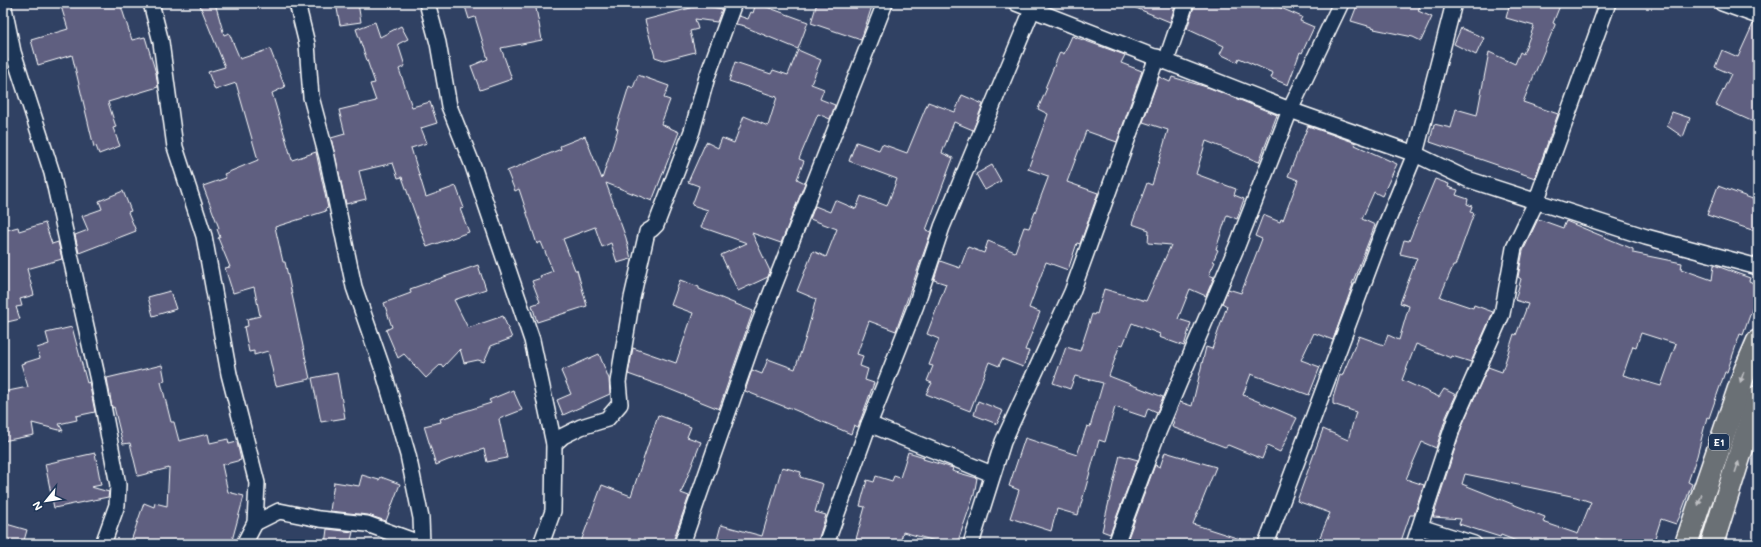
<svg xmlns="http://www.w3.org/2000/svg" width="1761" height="547" viewBox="0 0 1761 547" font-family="Mali,sans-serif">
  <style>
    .building { fill: #5e5e80; stroke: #fff; fill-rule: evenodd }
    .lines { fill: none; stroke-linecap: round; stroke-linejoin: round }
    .street-casing { stroke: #fff; stroke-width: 18 }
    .highway-casing { stroke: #fff; stroke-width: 25 }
    .street { stroke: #1d3557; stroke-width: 15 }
    .highway { stroke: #6b6f75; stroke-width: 22 }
    .oneway { fill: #bcbec1 }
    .labels { text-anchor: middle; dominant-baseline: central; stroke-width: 3.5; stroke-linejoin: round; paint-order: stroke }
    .shield { fill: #1d3557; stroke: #bbc2cd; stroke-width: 1 }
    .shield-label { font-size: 10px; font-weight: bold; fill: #fff }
  </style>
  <rect width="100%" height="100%" fill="#304163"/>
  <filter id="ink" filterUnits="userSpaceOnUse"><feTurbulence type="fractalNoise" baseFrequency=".025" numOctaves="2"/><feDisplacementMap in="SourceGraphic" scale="8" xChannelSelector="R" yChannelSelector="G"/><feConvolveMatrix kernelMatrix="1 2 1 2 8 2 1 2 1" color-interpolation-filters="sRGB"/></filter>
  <g filter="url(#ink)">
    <g class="building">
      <polygon points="60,3 120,3 132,40 145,37 156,73 158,87 108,102 116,127 113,128 120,146 99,154 96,146 94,147 72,55 38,65 31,40 68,29"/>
      <polygon points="199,3 215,3 224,35 229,33 240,59 270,49 285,87 272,93 292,160 316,152 328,208 325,209 326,211 275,227 283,262 285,262 310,379 276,386 268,351 254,355 254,351 249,352 244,327 248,326 247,319 260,316 254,287 233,293 225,268 230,267 218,238 220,237 217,229 219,228 203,186 226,178 224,174 258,160 236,83 215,90 208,72 225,67"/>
      <polygon points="336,3 358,3 361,22 340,25"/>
      <polygon points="464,3 535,3 542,40 501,48 512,79 480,90 471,66 488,59 475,17 469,19"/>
      <polygon points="756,3 808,22 798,49 745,27 745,26 736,24 739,16 748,19 751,12 753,13"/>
      <polygon points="817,3 873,3 861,40 811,23"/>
      <polygon points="1124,3 1176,3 1170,22"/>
      <polygon points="1195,3 1260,3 1273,8 1274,5 1302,17 1300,21 1314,27 1302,53 1300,52 1288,85 1271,78 1273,73 1239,58 1237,62 1220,54 1224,46 1187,29"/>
      <polygon points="1358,3 1421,3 1418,11 1432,17 1421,41 1413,37 1374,29 1375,28 1351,21"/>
      <polygon points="1510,3 1561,3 1553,23 1555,24 1555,25 1523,102 1558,114 1535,178 1430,142 1434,124 1451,128 1456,109 1477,115 1489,52 1515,64 1520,52 1523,54 1534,26 1506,18"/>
      <polygon points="702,5 722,9 717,22 695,19 698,29 690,31 695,52 664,60 655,57 645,20"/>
      <polygon points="375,22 380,37 401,26 408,39 398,44 405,66 399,69 412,107 430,102 437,123 421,128 427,143 411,148 426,197 456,186 464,208 460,209 469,232 427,247 402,177 398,178 393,163 359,171 366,199 346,204 331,138 345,134 339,110 376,101 370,84 375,83 356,29"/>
      <polygon points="1753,24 1758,25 1758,124 1716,105 1731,74 1715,67 1722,50 1738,57"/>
      <polygon points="1461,28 1484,38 1476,55 1454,44"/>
      <polygon points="1072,36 1125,55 1121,63 1142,71 1117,142 1086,131 1067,182 1098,193 1080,244 1077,243 1068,270 1046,262 1029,308 1040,312 1025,350 1029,351 1023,367 1002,359 999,366 989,362 970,411 926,394 932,383 927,381 933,366 929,365 939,339 927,334 946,284 934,280 940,261 960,268 968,247 984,253 988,241 1015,252 1024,227 1029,228 1048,178 1048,176 1028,169 1048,114 1038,109 1047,88 1045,88 1060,52 1064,54"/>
      <polygon points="798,50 821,60 811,84 824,89 820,99 835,105 830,119 818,114 799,159 804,161 797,179 805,183 781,243 752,233 770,271 768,277 738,291 721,255 747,243 701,227 708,210 692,205 699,186 688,182 706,142 718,148 722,138 734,143 744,116 768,126 777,97 729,81 735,62 771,74 773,70 788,75"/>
      <polygon points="638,75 669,86 664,98 670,100 661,124 679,132 652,201 606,183 626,238 631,259 617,263 611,243 602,247 595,227 563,239 575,270 577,270 587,306 537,322 532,305 540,302 532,281 541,278 540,276 553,271 541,242 537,244 519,189 515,191 507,171 561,149 560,146 585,136 602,179 618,129 616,128 629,86 633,88"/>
      <polygon points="1159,77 1170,82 1172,77 1210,88 1277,115 1259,162 1206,141 1196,174 1236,189 1234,195 1244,199 1237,219 1227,215 1216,249 1218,250 1213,261 1215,262 1209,275 1214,277 1206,296 1190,289 1178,319 1191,323 1184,346 1159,337 1160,334 1132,323 1123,345 1120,344 1109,376 1163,397 1157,412 1148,408 1145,417 1115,407 1105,442 1099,440 1078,515 1057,509 1051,531 1010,518 1019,490 1009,486 1025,438 1077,455 1087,426 1090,427 1103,383 1075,376 1070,389 1053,383 1066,347 1080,351 1092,314 1094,315 1095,313 1097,314 1104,289 1146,301 1171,245 1148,243 1149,230 1132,224 1147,183 1152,185 1168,130 1143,122"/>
      <polygon points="962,95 983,104 973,130 954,122 942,153 953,158 926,230 931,232 896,331 869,321 857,354 863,356 860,366 868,369 865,380 874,383 858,427 854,425 851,434 788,407 788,408 745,391 752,370 762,374 768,359 795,369 805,340 816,299 797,291 813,251 826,257 837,229 810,219 815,206 830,212 835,200 856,209 861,196 887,206 897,179 849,161 856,142 879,150 882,144 907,153 928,102 955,112"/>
      <polygon points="1672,112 1690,118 1683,137 1667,126"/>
      <polygon points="1308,126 1356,143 1355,145 1397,164 1382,196 1374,192 1362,219 1375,225 1352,284 1353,284 1333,340 1314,333 1301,360 1320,367 1309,395 1251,374 1243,395 1297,418 1280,452 1267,446 1262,459 1228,445 1225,447 1172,427 1175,418 1174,418 1180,402 1192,406 1206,347 1212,349 1227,306 1222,303 1228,289 1241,293 1262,239 1255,236 1263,215 1280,222 1281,219 1283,220 1298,180 1288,176"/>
      <polygon points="992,165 1001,181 985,190 976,174"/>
      <polygon points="1435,179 1449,184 1448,187 1458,190 1456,195 1468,199 1467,204 1472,206 1470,212 1474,213 1455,266 1453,266 1440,297 1473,308 1474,305 1493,312 1471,362 1452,356 1451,358 1416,344 1402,380 1439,397 1444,389 1456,395 1446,417 1436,448 1422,442 1406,479 1424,485 1414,515 1410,515 1400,544 1317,544 1330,513 1297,501 1323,429 1348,440 1356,412 1333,404 1333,398 1340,375 1342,376 1359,336 1384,345 1388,335 1399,340 1409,306 1400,303 1417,258 1400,254 1404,240 1409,241"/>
      <polygon points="1718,186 1758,201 1758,232 1707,215"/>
      <polygon points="123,191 131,211 128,212 136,231 79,253 75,235 88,230 82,216 102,209 99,201"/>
      <path d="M1538,219L1563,228L1566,221L1633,249V253L1682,263L1681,269L1712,280L1714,265L1750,278L1749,281L1758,285V292L1743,335L1740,334L1727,372H1725L1709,418L1707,417L1697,456L1688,482L1692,484L1680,516L1676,524L1661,519L1653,544H1614L1596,538L1600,541V544H1524L1501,535L1500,537L1459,524L1461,519L1433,517L1463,423L1488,367L1502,372L1514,334L1516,335L1528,304L1515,300L1521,279L1518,277L1523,251ZM1641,333L1676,344L1661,386L1623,375L1633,346L1636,347ZM1465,474L1576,497L1591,502L1578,534L1543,522L1545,517L1462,484Z"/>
      <polygon points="45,223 52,244 58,242 62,259 27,269 34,295 20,299 22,306 16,307 20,319 3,323 3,231 18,227 19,231"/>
      <polygon points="478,265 486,289 454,300 468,328 503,316 512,338 491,346 484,362 478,360 464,363 460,349 443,367 441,364 426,378 404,354 398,358 386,330 392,327 384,303 411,293 410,289"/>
      <polygon points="680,280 699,287 699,289 753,311 719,409 659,385 628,374 633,348 676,363 693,313 671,305"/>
      <polygon points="170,291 176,309 153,316 148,297"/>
      <polygon points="72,327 87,383 89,382 95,412 76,416 77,420 59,424 63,431 32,423 34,435 3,441 3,392 28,387 21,364 40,358 37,348 49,344 46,333"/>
      <polygon points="599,354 609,379 610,394 563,415 557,400 571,394 561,371"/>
      <polygon points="162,365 165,381 161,382 171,422 174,422 179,441 208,434 210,443 228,439 229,444 237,442 241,460 222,465 228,492 244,496 231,544 214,541 213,544 130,544 144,503 154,507 155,503 167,506 169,468 138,476 130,443 123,444 114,407 112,408 107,378"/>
      <polygon points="337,373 345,418 321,422 312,378"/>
      <polygon points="513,390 522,410 499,419 507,458 487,462 484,449 448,460 436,465 424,426 441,422 440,419 491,403 489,400"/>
      <polygon points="978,401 1003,411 997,424 974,415"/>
      <polygon points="658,415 691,427 687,437 701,442 681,493 689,496 672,544 580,544 602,485 631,496"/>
      <polygon points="908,452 924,457 923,459 953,468 952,471 977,478 974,495 957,544 946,544 903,532 900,544 874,544 856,539 865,507 860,506 867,480 874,482 876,476 892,481 894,476 900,478"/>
      <polygon points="1165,452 1216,467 1193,524 1246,541 1245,544 1149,544 1128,538 1155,465 1160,467"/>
      <polygon points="95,453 101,485 91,487 109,492 108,497 54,508 45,464"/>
      <polygon points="1120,455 1138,460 1110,534 1102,531"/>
      <polygon points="782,467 801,472 800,477 823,484 815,512 826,515 817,544 716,544 721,525 762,536"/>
      <polygon points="362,475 379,480 381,477 400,484 386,521 368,515 330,511 334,482 359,486"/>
      <polygon points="3,523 27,530 23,544 3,544"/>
      <polygon points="327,529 353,532 350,544 325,544"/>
    </g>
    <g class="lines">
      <g class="street-casing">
        <g id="street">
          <polyline points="3,3 13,52 52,173 99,385 118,485 117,505 103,544"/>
          <polyline points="151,3 161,42 175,147 204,236 229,374 257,483 255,523 244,544"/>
          <polyline points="297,3 307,44 311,97 327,157 354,287 383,370 408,455 421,518 422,544"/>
          <polyline points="427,3 438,43 449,106 473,166 532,340 554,444 553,511 541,544"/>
          <polyline points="1016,3 1290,110 1415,154 1467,179 1646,237 1758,267"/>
          <polyline points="1722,3 1758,16"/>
          <polyline points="1166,61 1186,3"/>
          <polyline points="869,424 992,474"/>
          <polyline points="554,444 563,436 581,427 607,419 620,404 618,382 632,298 647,232 652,229 656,225 692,131 707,77 734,3"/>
          <polyline points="255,523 279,511 319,519 367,524 422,544"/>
          <polyline points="1420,527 1474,544"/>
          <polyline points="682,544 757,329 885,3"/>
          <polyline points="826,544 869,424 916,305 942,227 1035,3"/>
          <polyline points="971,544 1003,442 1072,292 1157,57"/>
          <polyline points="1116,544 1156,437 1237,246 1290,110 1341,3"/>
          <polyline points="1266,544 1378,244 1415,154 1454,3"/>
          <polyline points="1414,544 1455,420 1502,314 1514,248 1536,202 1608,3"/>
        </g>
      </g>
      <g class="highway-casing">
        <g id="highway">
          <polyline points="1686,544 1745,371 1758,341"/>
          <polyline points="1712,544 1758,397"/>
        </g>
      </g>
      <use href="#street" class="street"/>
      <use href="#highway" class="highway"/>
    </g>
    <defs><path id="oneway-solid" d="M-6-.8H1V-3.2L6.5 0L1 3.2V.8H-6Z"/></defs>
    <g class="oneway">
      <use href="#oneway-solid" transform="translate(1742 377) rotate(109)"/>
      <use href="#oneway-solid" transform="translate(1737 467) rotate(-72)"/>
      <use href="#oneway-solid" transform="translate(1700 500) rotate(108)"/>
    </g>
  </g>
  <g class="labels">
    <rect class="shield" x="1709" y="434" width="20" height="16" rx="3"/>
    <g class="shield-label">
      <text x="1719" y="442">E1</text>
    </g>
  </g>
  <rect width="1761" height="547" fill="none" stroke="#1d3557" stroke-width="16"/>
  <rect x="8" y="8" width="1745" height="531" fill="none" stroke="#fff" stroke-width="1.5" filter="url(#ink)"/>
  <g transform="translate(46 501) rotate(240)" stroke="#1d3557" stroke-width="3" paint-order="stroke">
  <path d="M0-3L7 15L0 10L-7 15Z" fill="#ffffff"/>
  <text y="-6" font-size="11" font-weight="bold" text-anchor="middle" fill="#ffffff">N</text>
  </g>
</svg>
